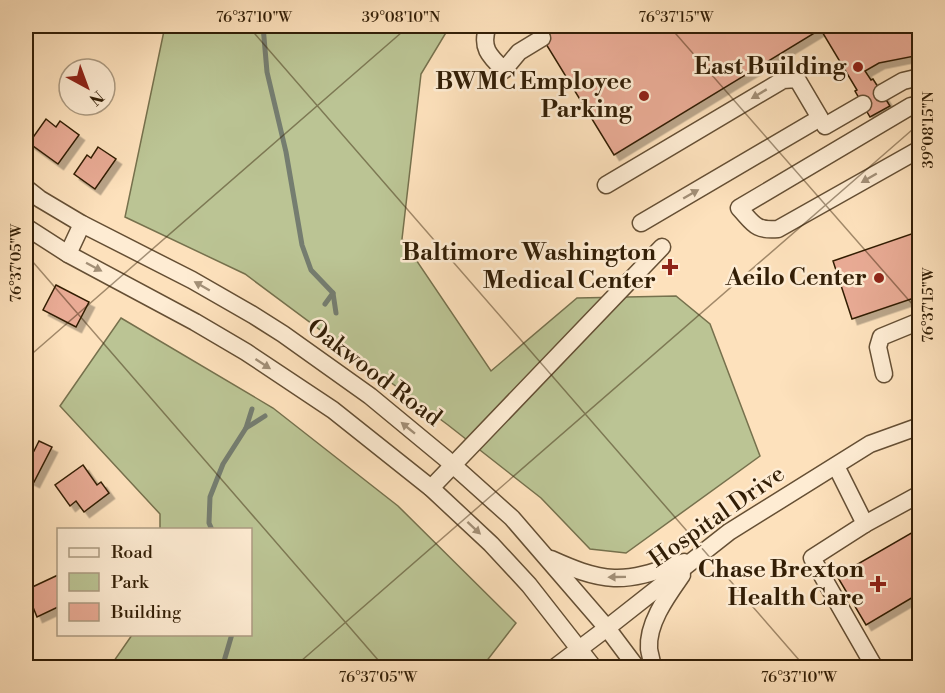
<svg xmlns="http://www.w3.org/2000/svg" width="945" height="693" viewBox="0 0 945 693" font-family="'Libre Bodoni',serif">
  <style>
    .green { fill: #bbc494; stroke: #76714d; stroke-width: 1.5 }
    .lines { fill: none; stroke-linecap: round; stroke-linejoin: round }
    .stream { stroke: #757d70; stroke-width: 5 }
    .building { fill: #e9ab95; stroke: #321e06; stroke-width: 1.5; filter: url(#shadow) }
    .minor-casing { stroke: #654f34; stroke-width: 19 }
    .minor { stroke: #feecd3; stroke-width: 16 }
    .oneway { fill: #a28f77 }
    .ticks { fill: none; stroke: #321e06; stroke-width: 1.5; stroke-opacity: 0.45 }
    .poi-dot { fill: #8f2418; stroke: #feecd3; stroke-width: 2 }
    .labels { text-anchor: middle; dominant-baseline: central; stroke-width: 5; stroke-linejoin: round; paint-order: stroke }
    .poi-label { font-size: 24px; font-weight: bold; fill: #321e06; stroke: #feecd3; text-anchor: end }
    .street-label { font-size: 24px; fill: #321e06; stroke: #feecd3 }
    .neatline { fill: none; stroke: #321e06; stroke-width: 2 }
    .ticks-label { font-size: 15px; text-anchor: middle; fill: #321e06 }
  </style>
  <defs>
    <filter id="shadow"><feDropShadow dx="5.5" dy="5.5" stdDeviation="0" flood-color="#0004"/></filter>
  </defs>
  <rect width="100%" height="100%" fill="#fde1bc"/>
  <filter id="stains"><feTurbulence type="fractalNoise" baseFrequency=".00333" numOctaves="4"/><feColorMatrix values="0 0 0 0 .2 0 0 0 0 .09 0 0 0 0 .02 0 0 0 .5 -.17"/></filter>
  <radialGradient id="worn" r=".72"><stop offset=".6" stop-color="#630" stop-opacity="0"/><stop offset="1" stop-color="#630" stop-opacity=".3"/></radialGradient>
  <g class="green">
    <polygon points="165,26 450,26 421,74 402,239 491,371 577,298 676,296 710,324 760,456 626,553 590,549 541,498 448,425 245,274 125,217"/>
    <polygon points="121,318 273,408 398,506 516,623 482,667 103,667 114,661 132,635 250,634 250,530 160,529 160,514 60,406"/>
  </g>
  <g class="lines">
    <g class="stream">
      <polyline points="263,26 267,72 286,152 302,245 311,270 333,293 325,304"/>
      <polyline points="333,293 336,313"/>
      <polyline points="246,428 265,416"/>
      <polyline points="212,530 209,523 210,497 223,464 246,428 252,409"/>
      <polyline points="222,668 232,634"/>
    </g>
  </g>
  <g class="building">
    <polygon points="535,26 826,26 614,155"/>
    <polygon points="827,26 920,26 920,55 879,63 865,71 871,80 873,79 890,106 870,117 855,91 857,90 821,30"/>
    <polygon points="46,119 56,127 60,121 79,135 58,164 29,143"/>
    <polygon points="98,147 116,159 95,189 74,174 87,155 91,158"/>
    <polygon points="920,231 920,296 852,319 833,261"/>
    <polygon points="56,285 89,302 76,327 43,310"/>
    <polygon points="39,441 52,447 34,482 26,478 26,446 34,451"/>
    <polygon points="83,465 97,485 101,482 109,493 84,512 76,501 70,506 55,485"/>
    <polygon points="920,528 920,593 866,625 837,576"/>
    <polygon points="58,575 58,607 37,617 26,590"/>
  </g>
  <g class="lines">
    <g class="minor-casing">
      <g id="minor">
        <path d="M488,26C480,47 489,56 504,70L519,52L542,38"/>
        <polyline points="882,93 903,81 920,77"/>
        <path d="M920,104L911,106L739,208C754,224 755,231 778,229L920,149"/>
        <polyline points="825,126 863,104"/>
        <polyline points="606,185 783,80 797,79 820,118 641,223"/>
        <polyline points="26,188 40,199 82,224 192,280 253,315 283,334 370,396 445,458 512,518 607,628 637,668"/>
        <polyline points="26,227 68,254 195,322 246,352 333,410 431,488 491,544 529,585 594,668"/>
        <polyline points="68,254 82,224"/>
        <polyline points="884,374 878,347 881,337 920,321"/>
        <polyline points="836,466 865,524"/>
        <polyline points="431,488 662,247"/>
        <path d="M551,559C571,568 592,577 614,578C638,579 662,569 684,562"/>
        <polyline points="554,668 607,628 729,532 870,444 920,426"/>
        <path d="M653,668C652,661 650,655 649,649C647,623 668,595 682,575"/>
        <polyline points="875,668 812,558 865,524 920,494"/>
      </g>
    </g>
    <use href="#minor" class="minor"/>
  </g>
  <defs><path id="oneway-solid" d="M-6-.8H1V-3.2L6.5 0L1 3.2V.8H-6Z" transform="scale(1.5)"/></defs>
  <g class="oneway">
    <use href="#oneway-solid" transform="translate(759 94) rotate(149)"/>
    <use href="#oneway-solid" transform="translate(869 178) rotate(150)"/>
    <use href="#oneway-solid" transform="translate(691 194) rotate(-30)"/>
    <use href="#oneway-solid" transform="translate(94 267) rotate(28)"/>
    <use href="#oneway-solid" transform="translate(202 286) rotate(-150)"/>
    <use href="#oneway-solid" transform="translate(263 364) rotate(33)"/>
    <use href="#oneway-solid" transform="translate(408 428) rotate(-141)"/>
    <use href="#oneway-solid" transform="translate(474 528) rotate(43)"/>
    <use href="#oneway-solid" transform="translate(617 577) rotate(179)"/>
  </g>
  <path class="ticks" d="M248,26L806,668M669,26L920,313M26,254L385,668M26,359L409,26M293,668L920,123M916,668L920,664"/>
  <g class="poi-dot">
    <circle cx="858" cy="67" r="6"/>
    <circle cx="644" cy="96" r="6"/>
    <path d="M667 258h6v6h6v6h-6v6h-6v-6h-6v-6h6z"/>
    <circle cx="879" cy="278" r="6"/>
    <path d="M875 575h6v6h6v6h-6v6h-6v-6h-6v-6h6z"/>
  </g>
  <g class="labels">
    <g class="poi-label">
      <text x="846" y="67">East Building</text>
      <text x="632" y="82">BWMC Employee<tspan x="632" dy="28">Parking</tspan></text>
      <text x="656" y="253">Baltimore Washington<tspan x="656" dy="28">Medical Center</tspan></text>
      <text x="867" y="278">Aeilo Center</text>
      <text x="864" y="570">Chase Brexton<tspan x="864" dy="28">Health Care</tspan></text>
    </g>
    <g class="street-label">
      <text transform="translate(374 373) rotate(37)">Oakwood Road</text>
      <text transform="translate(717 517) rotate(-35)">Hospital Drive</text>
    </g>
  </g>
  <rect width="945" height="693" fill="none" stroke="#fde1bc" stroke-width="66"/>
  <rect x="57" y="528" width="195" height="108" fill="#feecd3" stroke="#ac9a81" stroke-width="1.5"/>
  <rect x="69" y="548" width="30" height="9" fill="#feecd3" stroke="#ac9a81" stroke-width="1.5"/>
  <text x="111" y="558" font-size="18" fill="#321e06">Road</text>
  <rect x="69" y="573" width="30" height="18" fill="#bbc494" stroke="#ac9a81" stroke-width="1.5"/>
  <text x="111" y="588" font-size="18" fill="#321e06">Park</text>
  <rect x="69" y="603" width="30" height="18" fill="#e9ab95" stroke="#ac9a81" stroke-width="1.5"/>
  <text x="111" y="618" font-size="18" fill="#321e06">Building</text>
  <g transform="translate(87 87) rotate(139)"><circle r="28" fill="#feecd3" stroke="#ac9a81" stroke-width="1.5"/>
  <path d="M0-4.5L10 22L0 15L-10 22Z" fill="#8f2418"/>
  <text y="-9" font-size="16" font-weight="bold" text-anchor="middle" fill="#321e06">N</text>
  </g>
  <rect x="33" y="33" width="879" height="627" class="neatline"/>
  <g class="ticks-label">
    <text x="254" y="22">76°37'10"W</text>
    <text x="401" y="22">39°08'10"N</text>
    <text x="676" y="22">76°37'15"W</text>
    <text transform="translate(928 130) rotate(-90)" y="5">39°08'15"N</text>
    <text transform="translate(16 263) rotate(-90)" y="5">76°37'05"W</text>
    <text transform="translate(928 305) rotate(-90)" y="5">76°37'15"W</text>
    <text x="378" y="682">76°37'05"W</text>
    <text x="799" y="682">76°37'10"W</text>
  </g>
  <rect width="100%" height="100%" filter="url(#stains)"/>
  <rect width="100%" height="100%" fill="url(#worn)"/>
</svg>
